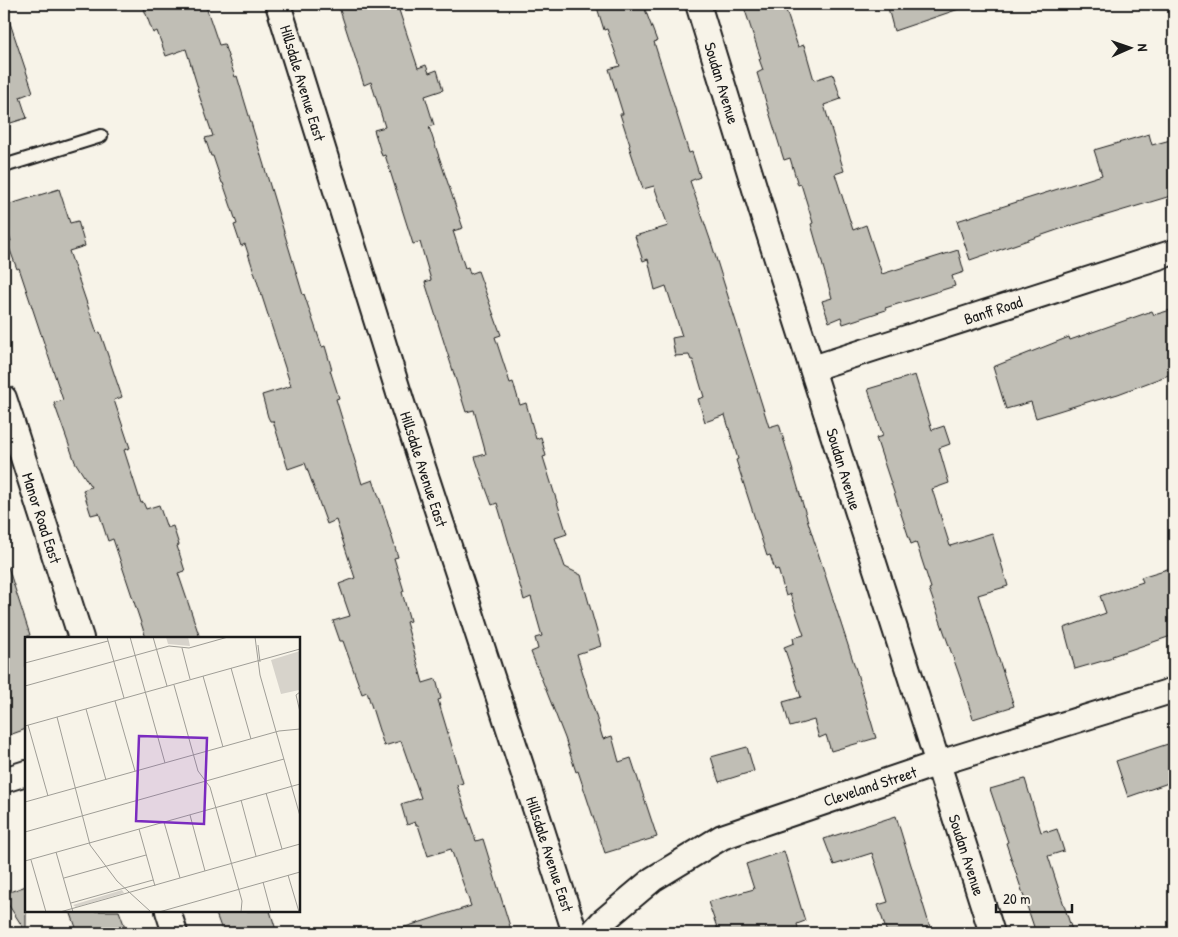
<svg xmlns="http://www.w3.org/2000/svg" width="1178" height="937" viewBox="0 0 1178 937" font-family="'Patrick Hand',sans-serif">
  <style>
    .building { fill: #c0beb5; stroke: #1c1c1c }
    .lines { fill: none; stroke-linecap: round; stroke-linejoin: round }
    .service-casing { stroke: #1c1c1c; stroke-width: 16 }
    .minor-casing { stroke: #1c1c1c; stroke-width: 28 }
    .service { stroke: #f7f3e8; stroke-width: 12 }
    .minor { stroke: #f7f3e8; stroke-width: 24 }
    .labels { text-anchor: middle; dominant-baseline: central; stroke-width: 4; stroke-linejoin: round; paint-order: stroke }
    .street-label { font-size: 16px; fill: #1c1c1c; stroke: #f7f3e8 }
    .inset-road { fill: none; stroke: #9f9d96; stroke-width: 1 }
    .view { fill: #7b2cbf; fill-opacity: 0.15; stroke: #7b2cbf; stroke-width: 2.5 }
    .inset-edge { fill: none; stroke: #1c1c1c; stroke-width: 2.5 }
  </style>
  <rect width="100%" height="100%" fill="#f7f3e8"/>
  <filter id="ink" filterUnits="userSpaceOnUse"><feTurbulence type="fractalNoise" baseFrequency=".02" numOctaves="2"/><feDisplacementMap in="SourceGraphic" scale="10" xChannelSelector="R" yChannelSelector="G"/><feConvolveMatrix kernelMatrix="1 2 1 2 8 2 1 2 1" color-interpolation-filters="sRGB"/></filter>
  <g filter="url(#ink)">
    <g class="building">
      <polygon points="161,4 205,4 219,45 224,44 235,77 237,76 303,295 304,294 322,347 325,346 332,370 330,370 339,398 336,399 362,484 373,480 384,511 398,557 394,558 404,591 402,592 410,621 406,622 423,683 436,679 441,699 438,700 463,783 457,785 476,841 483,839 512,933 400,933 399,929 471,906 451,849 428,856 418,825 416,825 415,822 407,825 401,804 421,798 401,741 384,746 367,692 362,694 343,641 340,641 333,621 350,616 339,584 355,578 336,520 327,524 305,463 288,469 273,421 270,421 268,417 262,395 291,386 245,244 241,246 234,225 237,224 223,183 222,183 213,156 211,156 205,138 213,136 197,89 198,88 186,49 166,56 157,31 153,33 144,9"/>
      <polygon points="338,4 397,4 418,68 426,65 429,73 437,70 443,90 425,96 434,125 429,127 463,228 453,231 465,268 468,267 470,274 478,271 501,335 495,337 510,383 513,382 520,405 526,403 536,439 541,437 546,456 543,457 567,534 555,538 565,567 581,575 601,646 577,654 603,739 612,736 619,762 631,758 657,837 605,853 578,771 576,772 565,738 531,652 538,649 535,638 542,636 531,597 524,600 514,564 515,563 497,503 492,505 481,475 475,457 486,454 474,410 466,412 425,282 431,280 420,242 413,244 385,155 382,156 374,130 385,127 371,82 364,85"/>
      <polygon points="596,4 643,4 657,41 654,42 689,153 692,152 700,177 690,181 711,242 769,427 779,424 809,525 857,673 876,738 831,751 826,735 819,738 814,720 790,727 783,702 801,697 784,647 794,643 793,638 804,635 790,594 786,596 778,569 775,570 770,555 767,556 736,460 738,459 725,415 705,422 698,399 704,397 693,360 691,360 689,355 675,356 672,338 682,336 666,286 655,290 648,259 643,261 635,236 668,226 654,186 643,189 629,146 630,145 620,114 623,114 609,69 620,66 607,29 604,30"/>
      <polygon points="743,4 784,4 798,47 804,45 814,80 833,74 841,99 824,105 844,171 835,174 853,230 866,225 882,274 958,250 964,272 952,276 955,286 885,308 886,310 843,324 841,317 829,322 822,301 832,298 811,224 813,223 801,184 798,185 790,158 784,160 757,73 763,70 759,59 761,59"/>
      <polygon points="887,4 961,4 962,8 894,31"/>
      <polygon points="8,17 33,92 20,97 27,118 4,125 4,18"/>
      <polygon points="1149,134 1152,145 1174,139 1174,195 1060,229 970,260 957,221 1102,175 1094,150"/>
      <polygon points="59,189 70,223 78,221 85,246 69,251 97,333 100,332 122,397 114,400 130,448 124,450 141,503 143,502 146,509 159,505 167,528 173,526 179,545 177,546 185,571 178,573 200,638 146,638 113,539 108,541 99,513 91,515 83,490 91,487 75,462 54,403 63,400 19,268 17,269 7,242 11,241 4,218 4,206"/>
      <polygon points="1174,309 1174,373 1118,394 1094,401 1094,400 1036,418 1031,402 1006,409 993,367 1069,337 1070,340 1152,311 1154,315"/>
      <polygon points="915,375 932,430 944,426 950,444 939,448 949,483 932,489 950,546 992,533 1008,586 978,595 1014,706 973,719 961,680 929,589 931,588 916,542 911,544 876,438 883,436 868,389"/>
      <polygon points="8,567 30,635 26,637 26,729 4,737 4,568"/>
      <polygon points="1174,567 1174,635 1112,656 1113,658 1075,669 1064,628 1106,613 1100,596 1143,582 1141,577"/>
      <polygon points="1174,742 1174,781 1128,797 1116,761"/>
      <polygon points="747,747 754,771 719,782 711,757"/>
      <polygon points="1025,779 1041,832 1047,830 1048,832 1057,829 1064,851 1048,856 1073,933 1036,933 1006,843 1008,842 990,789"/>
      <polygon points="896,816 930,927 925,928 927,933 887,933 878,905 888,902 872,853 834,865 824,839"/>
      <polygon points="784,851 805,921 797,924 798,928 780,933 719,933 708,902 754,889 746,864"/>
      <polygon points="26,886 26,932 4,898 4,894"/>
      <polygon points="70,911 119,911 125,927 106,933 78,933"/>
      <polygon points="215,911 270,911 277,933 223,933"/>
    </g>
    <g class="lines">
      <g class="service-casing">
        <polyline id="service" points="4,166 101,136"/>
      </g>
      <g class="minor-casing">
        <g id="minor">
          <polyline points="278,4 402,403 536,811 575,933"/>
          <polyline points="698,4 762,212 992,933"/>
          <polyline points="813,368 1174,252"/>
          <polyline points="4,398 81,638"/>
          <polyline points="4,780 26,773"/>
          <polyline points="168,911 175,933"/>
          <polyline points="592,933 602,922 653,879 722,837 939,763 1174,690"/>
        </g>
      </g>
      <use href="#service" class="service"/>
      <use href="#minor" class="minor"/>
    </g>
  </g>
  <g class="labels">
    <g class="street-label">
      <text transform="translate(303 83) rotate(73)">Hillsdale Avenue East</text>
      <text transform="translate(722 83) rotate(73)">Soudan Avenue</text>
      <text transform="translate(993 310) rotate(-18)">Banff Road</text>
      <text transform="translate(424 469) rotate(72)">Hillsdale Avenue East</text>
      <text transform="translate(844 469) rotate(73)">Soudan Avenue</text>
      <text transform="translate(42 518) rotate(72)">Manor Road East</text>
      <text transform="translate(870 786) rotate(-18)">Cleveland Street</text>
      <text transform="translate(550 854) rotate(72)">Hillsdale Avenue East</text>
      <text transform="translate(967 855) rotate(72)">Soudan Avenue</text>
    </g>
  </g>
  <g transform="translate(25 637)">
    <rect width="275" height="275" fill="#f7f3e8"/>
    <path d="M141,0H163L165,9L143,7ZM275,14L274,53L256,57L246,23ZM97,253L99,256L51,270L48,268Z" fill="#d7d3cb"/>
    <path class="inset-road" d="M82,0L99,61M105,0L140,126M128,0L142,49M230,0L235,38L275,179M233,8L235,25M157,11L165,42M0,26L83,4M206,31L226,102M178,39L198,110M149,48L173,134L185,150L217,264L216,275M0,49L144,9L164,11L203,0M275,55L271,58L275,75M90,64L110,134M61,72L81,143M32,80L65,208L92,244L126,275M3,88L23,159M0,89L275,12M241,156L257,212M216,163L231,219M0,165L254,94L275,92M165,178L180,234M139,185L155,241M114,192L130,249M0,195L259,122M31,215L48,275M6,223L21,275M0,224L275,147M263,238L274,275M39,241L121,218M238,245L246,275M46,266L128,243M35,275L275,207M134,275L275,235"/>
    <path class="view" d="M114,99L182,101L179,187L111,184Z"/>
    <rect width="275" height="275" class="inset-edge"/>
  </g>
  <rect width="1178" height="937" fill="none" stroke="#f7f3e8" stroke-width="20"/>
  <rect x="10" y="10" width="1158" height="917" fill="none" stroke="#1c1c1c" stroke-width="2" filter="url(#ink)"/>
  <g transform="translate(1130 48) rotate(88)" stroke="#f7f3e8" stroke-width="4" paint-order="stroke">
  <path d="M0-4L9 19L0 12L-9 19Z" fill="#1c1c1c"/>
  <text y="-8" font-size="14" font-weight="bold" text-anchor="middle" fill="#1c1c1c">N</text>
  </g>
  <path d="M996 904v8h76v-8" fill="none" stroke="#1c1c1c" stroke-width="2.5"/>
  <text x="1003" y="904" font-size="15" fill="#1c1c1c" stroke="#f7f3e8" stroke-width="4" paint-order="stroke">20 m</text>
</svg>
